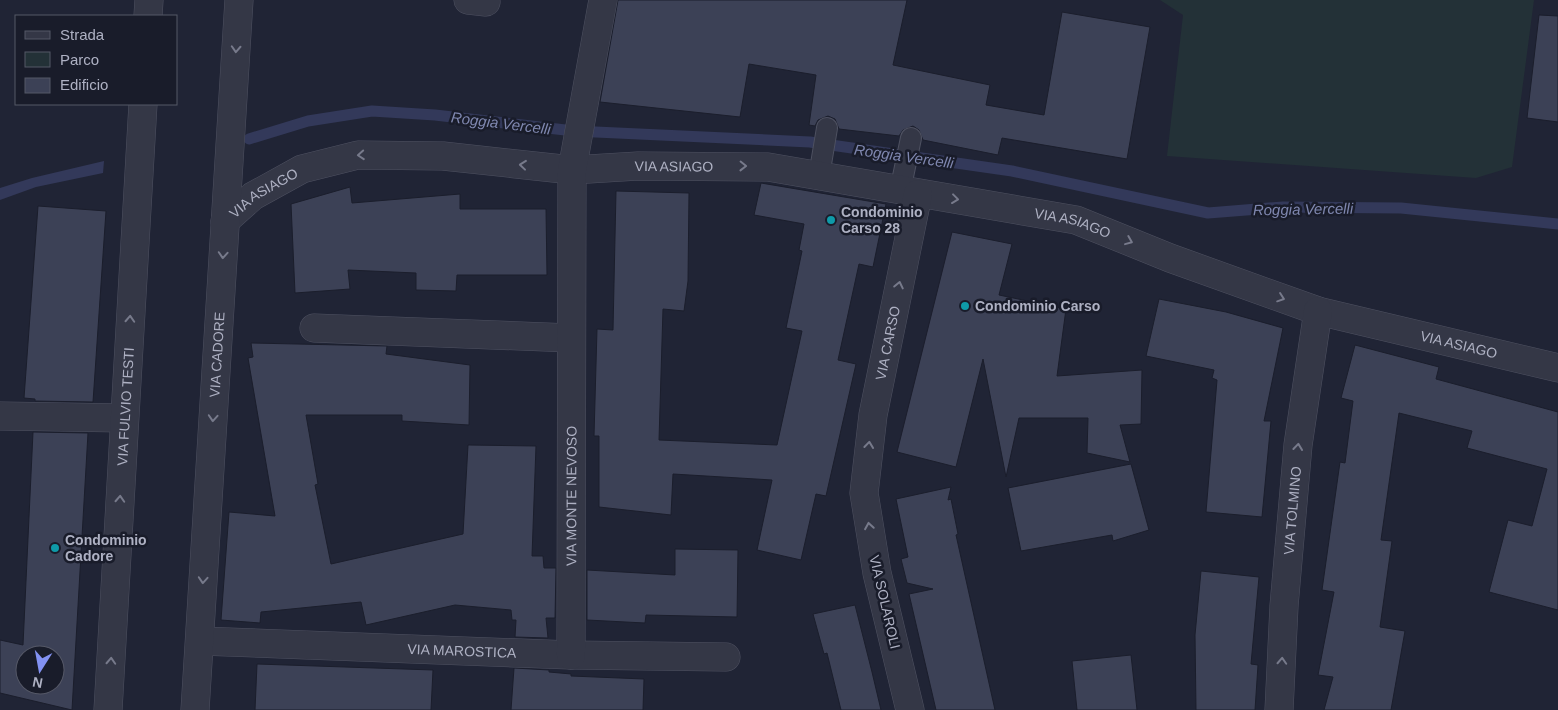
<svg xmlns="http://www.w3.org/2000/svg" width="1558" height="710" viewBox="0 0 1558 710" font-family="Helvetica,sans-serif">
  <style>
    .green { fill: #233137 }
    .water { fill: #33395a }
    .lines { fill: none; stroke-linecap: round; stroke-linejoin: round }
    .stream { stroke: #33395a; stroke-width: 11 }
    .building { fill: #3c4156; stroke: #1b1e2c; fill-rule: evenodd }
    .service-casing { stroke: #4e5161; stroke-width: 22 }
    .minor-casing { stroke: #4e5161; stroke-width: 29 }
    .tertiary-casing { stroke: #4e5161; stroke-width: 29 }
    .service { stroke: #343746; stroke-width: 20 }
    .minor { stroke: #343746; stroke-width: 28 }
    .tertiary { stroke: #343746; stroke-width: 28 }
    .oneway { stroke: #777a8b }
    .culture-dot { fill: #0f9aa8; stroke: #191c2a; stroke-width: 2 }
    .labels { text-anchor: middle; dominant-baseline: central; stroke-width: 5; stroke-linejoin: round; paint-order: stroke }
    .street-label { font-size: 14px; fill: #aeb1c3; stroke: #191c2a }
    .poi-label { font-size: 14px; font-weight: bold; fill: #aeb1c3; stroke: #191c2a; text-anchor: start }
    .water-label { font-size: 15px; font-style: italic; fill: #7f87af; stroke: #191c2a }
  </style>
  <rect width="100%" height="100%" fill="#202435"/>
  <polygon class="green" points="1160,0 1534,0 1512,167 1476,178 1167,156 1183,15"/>
  <polygon class="water" points="104,161 103,173 36,187 0,200 0,188 32,178"/>
  <g class="lines">
    <polyline class="stream" points="249,139 308,121 372,111 435,115 574,131 810,142 1012,171 1208,213 1283,207 1401,208 1558,224"/>
  </g>
  <g class="building">
    <polygon points="618,0 907,0 893,65 990,85 986,105 1044,115 1062,12 1150,27 1127,159 1002,138 998,155 923,140 919,130 913,126 903,130 899,136 839,129 835,119 828,116 818,120 815,126 809,125 816,75 749,64 740,117 600,102"/>
    <polygon points="1539,15 1558,16 1558,122 1527,118"/>
    <polygon points="761,183 886,204 873,267 859,264 838,360 856,364 826,496 816,494 801,560 757,550 772,480 673,474 671,515 599,507 599,436 594,436 597,329 613,330 616,191 689,193 688,281 684,311 663,309 659,440 777,445 802,331 786,328 802,251 799,250 804,224 754,215"/>
    <polygon points="350,187 352,203 460,194 460,209 546,209 547,275 457,275 456,291 416,290 416,273 348,270 350,289 295,293 291,204"/>
    <polygon points="38,206 106,211 93,402 35,401 35,399 24,398"/>
    <polygon points="952,232 1012,244 999,295 1066,309 1057,376 1142,370 1141,424 1120,425 1130,462 1087,453 1088,418 1019,418 1006,477 983,359 956,467 897,452"/>
    <polygon points="1159,299 1226,312 1283,328 1264,421 1271,421 1262,517 1206,512 1217,380 1212,378 1214,370 1146,356"/>
    <polygon points="251,343 387,346 386,354 470,365 469,425 402,421 402,415 306,415 318,484 315,485 331,564 463,534 468,445 536,446 532,556 543,556 544,568 556,568 555,618 546,618 548,638 515,637 516,620 512,620 511,610 455,605 366,625 361,602 261,612 260,623 221,620 229,512 275,516 248,358 253,357"/>
    <polygon points="1355,345 1439,367 1436,379 1558,412 1558,610 1489,592 1508,520 1532,526 1547,469 1467,448 1472,431 1399,413 1381,540 1392,541 1380,627 1405,631 1391,710 1324,710 1333,677 1318,675 1334,592 1322,590 1340,462 1345,463 1353,401 1341,398"/>
    <path d="M33,432L88,433L72,710L0,693V640L23,645ZM25,655H55V685H25Z"/>
    <polygon points="1131,464 1149,530 1113,541 1112,535 1021,551 1008,488"/>
    <polygon points="951,487 948,500 951,499 958,534 956,535 995,710 936,710 909,594 933,589 907,583 901,559 908,557 896,499"/>
    <polygon points="675,549 738,550 737,617 646,615 645,623 587,620 587,570 675,575"/>
    <polygon points="1201,571 1259,577 1251,664 1258,665 1255,710 1196,710 1195,635"/>
    <polygon points="855,605 872,672 881,710 841,710 827,653 824,654 813,614"/>
    <polygon points="1131,655 1137,710 1077,710 1072,661"/>
    <polygon points="257,664 433,670 431,710 255,710"/>
    <polygon points="514,668 549,670 549,672 571,674 571,676 644,679 643,710 511,710"/>
  </g>
  <g class="lines">
    <g class="service-casing">
      <g id="service">
        <polyline points="819,176 827,128"/>
        <polyline points="900,191 911,138"/>
      </g>
    </g>
    <g class="minor-casing">
      <g id="minor">
        <polyline points="468,0 486,2"/>
        <path id="s1" d="M225,221L253,196L302,169L358,155L443,156L572,170L638,166L768,167L1076,220L1170,258L1318,311L1558,368"/>
        <polyline points="314,328 571,338"/>
        <polyline points="0,416 124,418"/>
        <path id="s2" d="M200,641L571,655L726,657"/>
        <path id="s3" d="M571,655L572,170L603,0"/>
        <path id="s4" d="M910,710L877,573L864,493L873,415L918,194"/>
        <path id="s5" d="M1279,710L1284,606L1298,445L1318,311"/>
      </g>
    </g>
    <g class="tertiary-casing">
      <g id="tertiary">
        <polyline points="148,16 149,0"/>
        <path id="s6" d="M108,710L143,104"/>
        <path id="s7" d="M195,710L239,0"/>
      </g>
    </g>
    <use href="#service" class="service"/>
    <use href="#minor" class="minor"/>
    <use href="#tertiary" class="tertiary"/>
  </g>
  <defs><path id="oneway-chevron" d="M-2-3.5L2.5 0L-2 3.5" fill="none" stroke-width="1.6" stroke-linecap="round" stroke-linejoin="round" transform="scale(1.25)"/></defs>
  <g class="oneway">
    <use href="#oneway-chevron" transform="translate(236 49) rotate(93)"/>
    <use href="#oneway-chevron" transform="translate(361 155) rotate(176)"/>
    <use href="#oneway-chevron" transform="translate(523 165) rotate(-174)"/>
    <use href="#oneway-chevron" transform="translate(743 166) rotate(1)"/>
    <use href="#oneway-chevron" transform="translate(955 199) rotate(7)"/>
    <use href="#oneway-chevron" transform="translate(1129 241) rotate(22)"/>
    <use href="#oneway-chevron" transform="translate(223 255) rotate(94)"/>
    <use href="#oneway-chevron" transform="translate(899 285) rotate(-78)"/>
    <use href="#oneway-chevron" transform="translate(1281 298) rotate(19)"/>
    <use href="#oneway-chevron" transform="translate(130 319) rotate(-87)"/>
    <use href="#oneway-chevron" transform="translate(213 418) rotate(94)"/>
    <use href="#oneway-chevron" transform="translate(869 445) rotate(-84)"/>
    <use href="#oneway-chevron" transform="translate(1298 447) rotate(-84)"/>
    <use href="#oneway-chevron" transform="translate(120 499) rotate(-87)"/>
    <use href="#oneway-chevron" transform="translate(869 526) rotate(-99)"/>
    <use href="#oneway-chevron" transform="translate(203 580) rotate(94)"/>
    <use href="#oneway-chevron" transform="translate(111 661) rotate(-87)"/>
    <use href="#oneway-chevron" transform="translate(1282 661) rotate(-87)"/>
  </g>
  <g class="culture-dot">
    <circle cx="831" cy="220" r="5"/>
    <circle cx="965" cy="306" r="5"/>
    <circle cx="55" cy="548" r="5"/>
  </g>
  <g class="labels">
    <g class="street-label">
      <text stroke="none"><textPath href="#s1" startOffset="468">VIA ASIAGO</textPath></text>
      <text stroke="none"><textPath href="#s1" startOffset="48">VIA ASIAGO</textPath></text>
      <text stroke="none"><textPath href="#s1" startOffset="872">VIA ASIAGO</textPath></text>
      <text stroke="none"><textPath href="#s4" startOffset="374">VIA CARSO</textPath></text>
      <text stroke="none"><textPath href="#s1" startOffset="1278">VIA ASIAGO</textPath></text>
      <text stroke="none"><textPath href="#s7" startOffset="356">VIA CADORE</textPath></text>
      <text stroke="none"><textPath href="#s6" startOffset="304">VIA FULVIO TESTI</textPath></text>
      <text stroke="none"><textPath href="#s3" startOffset="159">VIA MONTE NEVOSO</textPath></text>
      <text stroke="none"><textPath href="#s5" startOffset="200">VIA TOLMINO</textPath></text>
      <text transform="translate(885 602) rotate(77)">VIA SOLAROLI</text>
      <text stroke="none"><textPath href="#s2" startOffset="262">VIA MAROSTICA</textPath></text>
    </g>
    <g class="poi-label">
      <text x="841" y="212">Condominio<tspan x="841" dy="16">Carso 28</tspan></text>
      <text x="975" y="306">Condominio Carso</text>
      <text x="65" y="540">Condominio<tspan x="65" dy="16">Cadore</tspan></text>
    </g>
    <g class="water-label">
      <text transform="translate(501 123) rotate(7)">Roggia Vercelli</text>
      <text transform="translate(904 156) rotate(8)">Roggia Vercelli</text>
      <text transform="translate(1303 209) rotate(-1)">Roggia Vercelli</text>
    </g>
  </g>
  <rect x="15" y="15" width="162" height="90" fill="#191c2a" stroke="#555867"/>
  <rect x="25" y="31" width="25" height="8" fill="#343746" stroke="#555867"/>
  <text x="60" y="40" font-size="15" fill="#aeb1c3">Strada</text>
  <rect x="25" y="52" width="25" height="15" fill="#233137" stroke="#555867"/>
  <text x="60" y="65" font-size="15" fill="#aeb1c3">Parco</text>
  <rect x="25" y="78" width="25" height="15" fill="#3c4156" stroke="#555867"/>
  <text x="60" y="90" font-size="15" fill="#aeb1c3">Edificio</text>
  <g transform="translate(40 670) rotate(191)"><circle r="24" fill="#191c2a" stroke="#555867"/>
  <path d="M0-4L9 19L0 12L-9 19Z" fill="#8392f3"/>
  <text y="-8" font-size="14" font-weight="bold" text-anchor="middle" fill="#aeb1c3">N</text>
  </g>
</svg>
